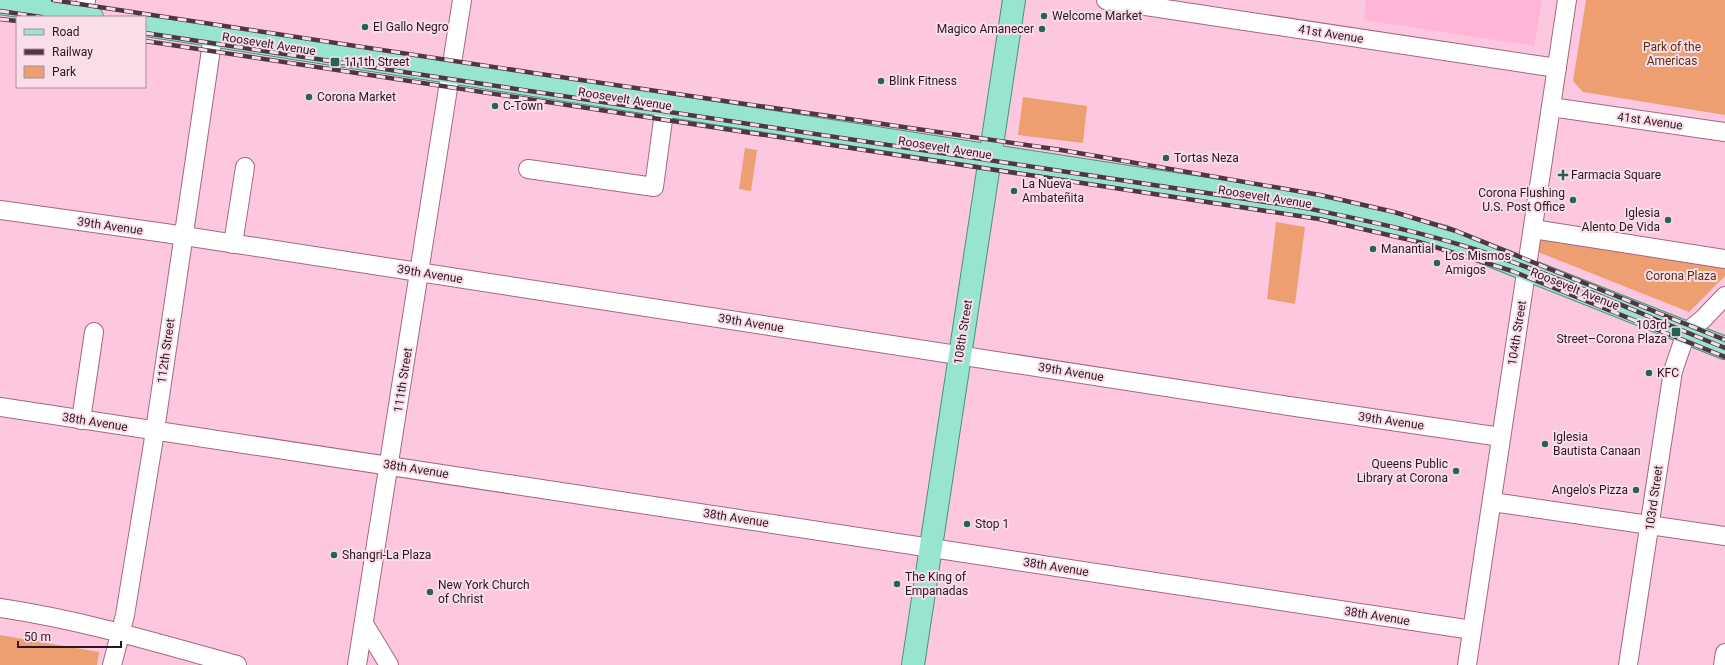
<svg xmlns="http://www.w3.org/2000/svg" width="1725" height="665" viewBox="0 0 1725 665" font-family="Roboto,sans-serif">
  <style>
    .built { fill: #ffb5d6 }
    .green { fill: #ed9f71 }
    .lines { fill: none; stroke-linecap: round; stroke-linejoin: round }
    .minor-casing { stroke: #a36782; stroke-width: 20 }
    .major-casing { stroke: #47917d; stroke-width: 24 }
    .minor { stroke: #fff; stroke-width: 18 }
    .major { stroke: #98e5cf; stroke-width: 22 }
    .rail-casing { stroke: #523542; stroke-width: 4.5 }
    .rail { stroke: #f9dee9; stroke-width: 3; stroke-dasharray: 9; stroke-linecap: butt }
    .poi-dot { fill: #256452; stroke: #f9dee9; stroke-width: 1.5 }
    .labels { text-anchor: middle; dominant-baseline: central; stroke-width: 4; stroke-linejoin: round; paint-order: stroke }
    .poi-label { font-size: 12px; fill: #2e1621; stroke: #f9dee9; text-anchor: start }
    .street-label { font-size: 12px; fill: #2e1621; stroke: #f9dee9 }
    .park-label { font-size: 12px; fill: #612f0c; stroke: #f9dee9 }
  </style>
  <rect width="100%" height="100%" fill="#fdc8df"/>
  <polygon class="built" points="1366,0 1542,0 1534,46 1364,20"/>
  <g class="green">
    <polygon points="1586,0 1725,0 1725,115 1583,92 1573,81"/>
    <polygon points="1023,97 1087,106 1083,143 1018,135"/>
    <polygon points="745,148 757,150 751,191 739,189"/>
    <polygon points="1543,221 1725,252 1725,276 1689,312 1538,252"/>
    <polygon points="1276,222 1305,227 1295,304 1267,299"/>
    <polygon points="0,635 99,652 97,665 0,665"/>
  </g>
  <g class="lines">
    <g class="minor-casing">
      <g id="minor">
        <polyline points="1106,0 1557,68"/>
        <polyline points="83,16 86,0"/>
        <polyline points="1551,107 1725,132"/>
        <polyline points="528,169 654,187 665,105"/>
        <polyline points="0,210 165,233 1289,406 1501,437"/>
        <polyline points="1533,229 1725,259"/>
        <polyline points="233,244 245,167"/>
        <polyline points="0,407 1472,630"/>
        <polyline points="81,420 94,332"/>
        <polyline points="1492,502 1725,536"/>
        <path d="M0,608C81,620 158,643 237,665"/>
        <polyline points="364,624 389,665"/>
        <polyline points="112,665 125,615 153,444 213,36"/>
        <polyline points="357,665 462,0"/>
        <polyline points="1467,665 1567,0"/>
        <polyline points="1628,665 1673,371 1686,333 1703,319 1725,296"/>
        <polyline points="1723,665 1725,653"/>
      </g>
    </g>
    <g class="major-casing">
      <g id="major">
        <polyline points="0,3 92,17"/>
        <polyline points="145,25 1342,210 1442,236 1725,348"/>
        <polyline points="913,665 1014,0"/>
      </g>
    </g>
    <use href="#minor" class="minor"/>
    <use href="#major" class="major"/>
    <g class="rail-casing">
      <g id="rail">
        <polyline points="53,0 540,74 1061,150 1320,195 1394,212 1456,231 1725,340"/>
        <polyline points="0,11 41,17"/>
        <polyline points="0,19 17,21"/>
        <path d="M145,33L1306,208C1363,220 1421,232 1477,250C1561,277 1643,315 1725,348"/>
        <polyline points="145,41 1319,219 1419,242 1512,271 1725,357"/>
      </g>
    </g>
    <use href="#rail" class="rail"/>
  </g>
  <g class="poi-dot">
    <circle cx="1044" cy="16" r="4"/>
    <circle cx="365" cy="27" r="4"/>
    <circle cx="1042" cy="29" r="4"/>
    <rect x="330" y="57" width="10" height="10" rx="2"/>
    <circle cx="881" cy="81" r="4"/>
    <circle cx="309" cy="97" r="4"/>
    <circle cx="495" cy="106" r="4"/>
    <circle cx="1166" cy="158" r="4"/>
    <path d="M1561 169h4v4h4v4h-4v4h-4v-4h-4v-4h4z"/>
    <circle cx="1014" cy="191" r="4"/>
    <circle cx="1573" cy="200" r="4"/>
    <circle cx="1668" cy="220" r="4"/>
    <circle cx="1373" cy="249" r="4"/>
    <circle cx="1437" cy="263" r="4"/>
    <rect x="1671" y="327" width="10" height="10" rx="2"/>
    <circle cx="1649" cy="373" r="4"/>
    <circle cx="1545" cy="444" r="4"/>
    <circle cx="1456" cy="471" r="4"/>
    <circle cx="1636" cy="490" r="4"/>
    <circle cx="967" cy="524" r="4"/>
    <circle cx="334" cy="555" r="4"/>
    <circle cx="897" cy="584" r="4"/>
    <circle cx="430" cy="592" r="4"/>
  </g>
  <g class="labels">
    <g class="poi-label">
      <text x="1052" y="16">Welcome Market</text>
      <text x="373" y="27">El Gallo Negro</text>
      <text x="1034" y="29" text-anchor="end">Magico Amanecer</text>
      <text x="344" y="62">111th Street</text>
      <text x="889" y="81">Blink Fitness</text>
      <text x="317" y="97">Corona Market</text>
      <text x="503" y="106">C-Town</text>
      <text x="1174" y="158">Tortas Neza</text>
      <text x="1571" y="175">Farmacia Square</text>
      <text x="1022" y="184">La Nueva<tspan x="1022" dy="14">Ambateñita</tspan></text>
      <text x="1565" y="193" text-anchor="end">Corona Flushing<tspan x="1565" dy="14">U.S. Post Office</tspan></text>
      <text x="1660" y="213" text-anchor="end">Iglesia<tspan x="1660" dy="14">Alento De Vida</tspan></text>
      <text x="1381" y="249">Manantial</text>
      <text x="1445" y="256">Los Mismos<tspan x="1445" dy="14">Amigos</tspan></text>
      <text x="1667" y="325" text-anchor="end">103rd<tspan x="1667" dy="14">Street–Corona Plaza</tspan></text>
      <text x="1657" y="373">KFC</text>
      <text x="1553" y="437">Iglesia<tspan x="1553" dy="14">Bautista Canaan</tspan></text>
      <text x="1448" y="464" text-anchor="end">Queens Public<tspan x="1448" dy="14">Library at Corona</tspan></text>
      <text x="1628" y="490" text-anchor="end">Angelo's Pizza</text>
      <text x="975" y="524">Stop 1</text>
      <text x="342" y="555">Shangri-La Plaza</text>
      <text x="905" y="577">The King of<tspan x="905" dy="14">Empanadas</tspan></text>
      <text x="438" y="585">New York Church<tspan x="438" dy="14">of Christ</tspan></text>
    </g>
    <g class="street-label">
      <text transform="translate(1331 34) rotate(9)">41st Avenue</text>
      <text transform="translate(269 44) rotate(9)">Roosevelt Avenue</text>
      <text transform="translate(625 99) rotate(9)">Roosevelt Avenue</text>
      <text transform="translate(1650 121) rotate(8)">41st Avenue</text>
      <text transform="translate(945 148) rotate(9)">Roosevelt Avenue</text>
      <text transform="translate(1265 197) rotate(9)">Roosevelt Avenue</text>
      <text transform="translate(110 226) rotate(8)">39th Avenue</text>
      <text transform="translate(430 274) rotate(9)">39th Avenue</text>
      <text transform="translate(1575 289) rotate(22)">Roosevelt Avenue</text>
      <text transform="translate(751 323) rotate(9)">39th Avenue</text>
      <text transform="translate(963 332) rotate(-81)">108th Street</text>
      <text transform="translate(1517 333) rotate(-81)">104th Street</text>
      <text transform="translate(166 351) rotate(-82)">112th Street</text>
      <text transform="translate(1071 372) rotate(9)">39th Avenue</text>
      <text transform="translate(403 380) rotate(-81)">111th Street</text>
      <text transform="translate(1391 421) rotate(8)">39th Avenue</text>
      <text transform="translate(95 422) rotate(9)">38th Avenue</text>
      <text transform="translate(416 469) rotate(9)">38th Avenue</text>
      <text transform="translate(1654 498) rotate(-82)">103rd Street</text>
      <text transform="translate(736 518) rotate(9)">38th Avenue</text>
      <text transform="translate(1056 567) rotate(9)">38th Avenue</text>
      <text transform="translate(1377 616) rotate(9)">38th Avenue</text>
    </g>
    <g class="park-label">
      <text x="1672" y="47">Park of the<tspan x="1672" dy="14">Americas</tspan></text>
      <text x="1681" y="276">Corona Plaza</text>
    </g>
  </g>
  <rect x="16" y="16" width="130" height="72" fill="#f9dee9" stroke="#a88e99"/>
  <rect x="24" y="29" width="20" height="6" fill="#98e5cf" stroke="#a88e99"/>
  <text x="52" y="36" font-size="12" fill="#2e1621">Road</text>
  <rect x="24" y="49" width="20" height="6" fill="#523542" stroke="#a88e99"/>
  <text x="52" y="56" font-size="12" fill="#2e1621">Railway</text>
  <rect x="24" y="66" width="20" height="12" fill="#ed9f71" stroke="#a88e99"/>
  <text x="52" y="76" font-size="12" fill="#2e1621">Park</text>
  <path d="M18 641v6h103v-6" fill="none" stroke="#2e1621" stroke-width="2"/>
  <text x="24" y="641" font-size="12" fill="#2e1621" stroke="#f9dee9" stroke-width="3" paint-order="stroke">50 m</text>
</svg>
